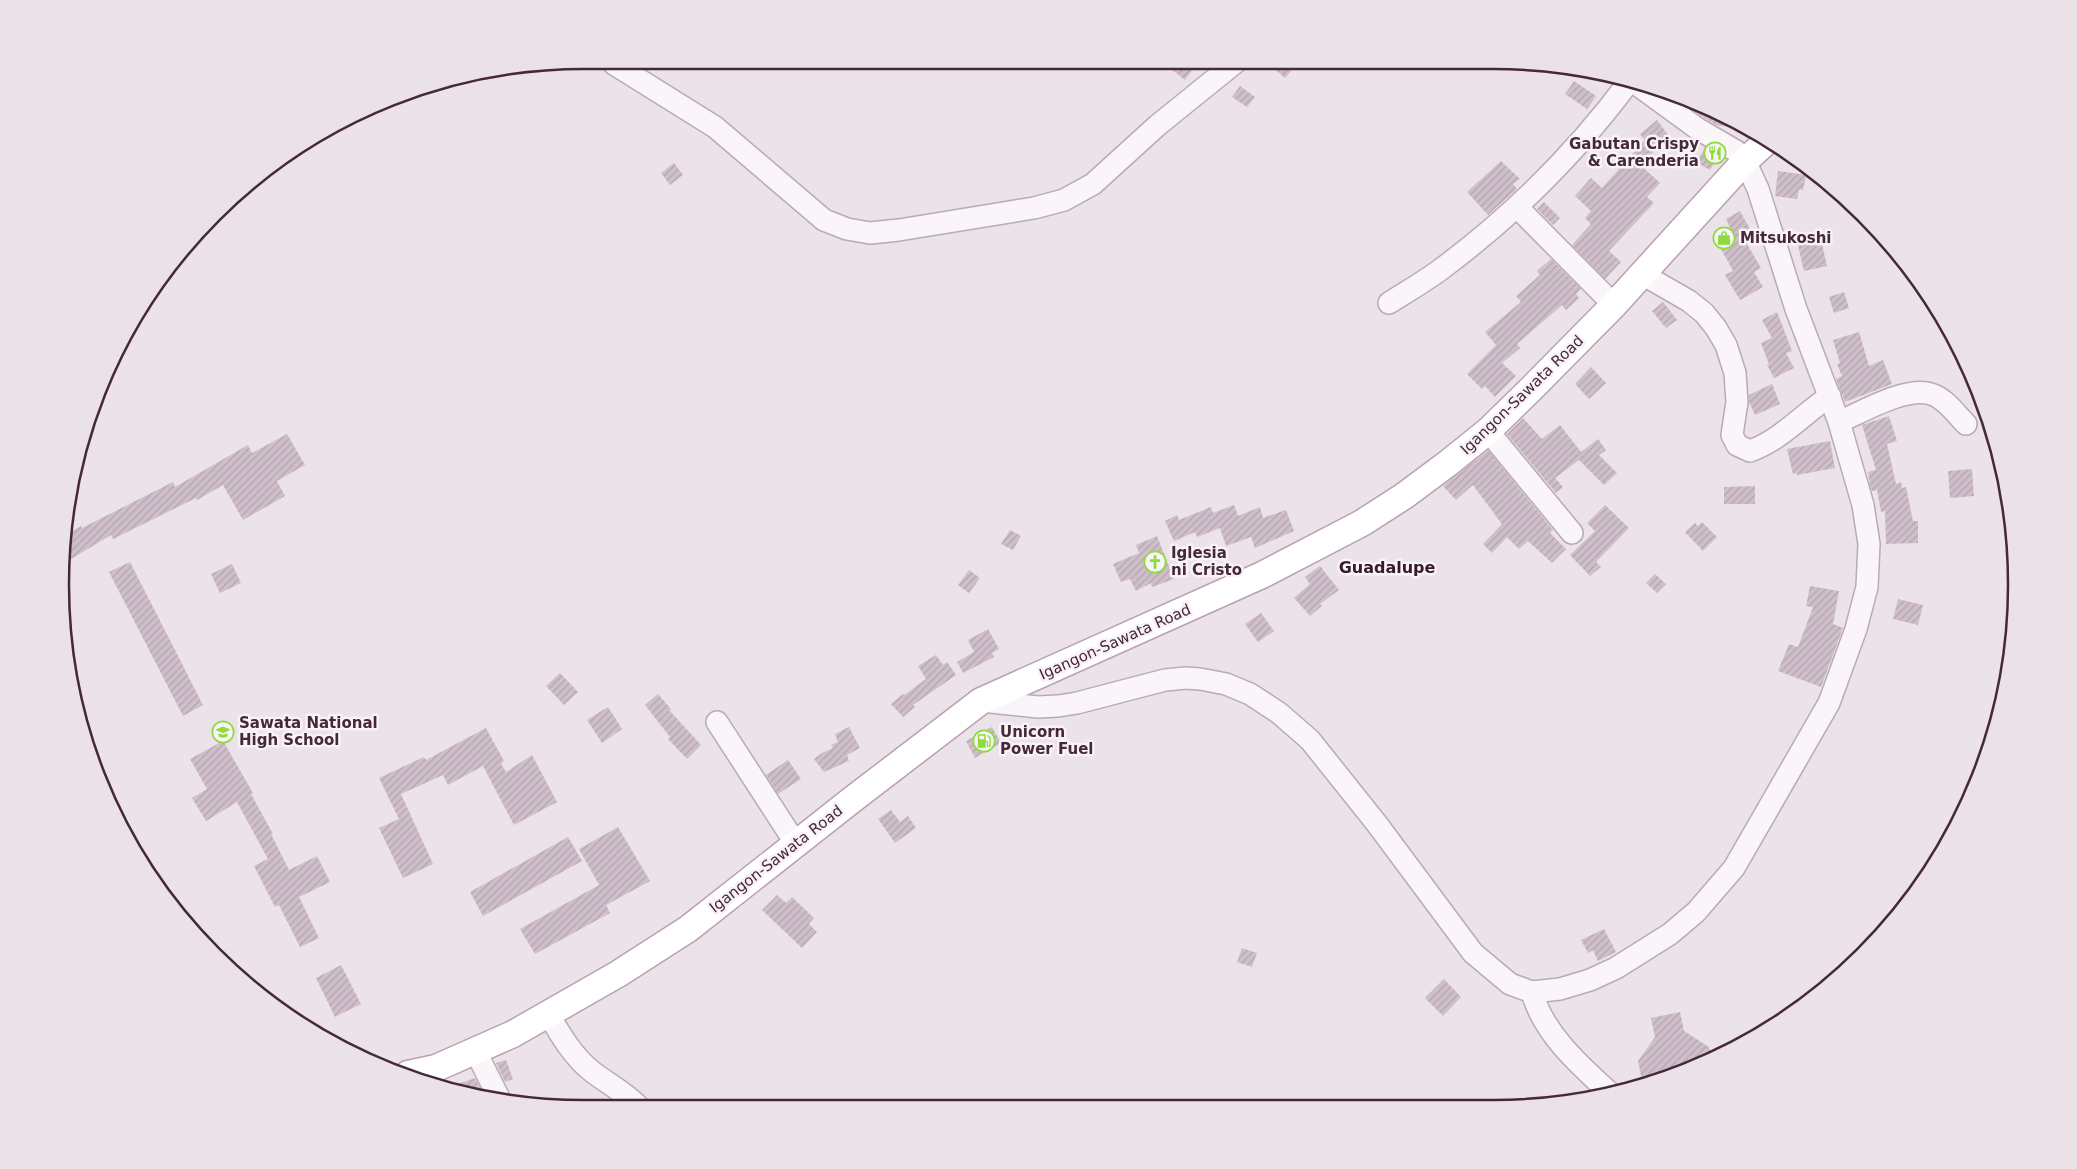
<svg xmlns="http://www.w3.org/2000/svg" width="2077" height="1169" viewBox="0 0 2077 1169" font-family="'DejaVu Sans',sans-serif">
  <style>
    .building { fill: url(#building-hatch) }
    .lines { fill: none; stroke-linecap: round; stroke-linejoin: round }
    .minor-casing { stroke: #baaab5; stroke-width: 24 }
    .major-casing { stroke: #b9a0b3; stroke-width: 29 }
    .minor { stroke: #f9f5f8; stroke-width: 21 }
    .major { stroke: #fff; stroke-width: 26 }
    .labels { text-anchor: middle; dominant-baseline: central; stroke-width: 5; stroke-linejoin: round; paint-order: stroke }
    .poi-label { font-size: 15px; font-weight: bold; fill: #46283d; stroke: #f9f2f7; text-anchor: start }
    .street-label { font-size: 15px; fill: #46283d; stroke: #f9f2f7 }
    .neighbourhood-label { font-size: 16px; font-weight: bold; fill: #371a2e; stroke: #f9f2f7 }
    .rim { fill: none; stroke: #46283d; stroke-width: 2.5 }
  </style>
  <defs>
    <pattern id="building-hatch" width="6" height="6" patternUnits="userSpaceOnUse" patternTransform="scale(1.25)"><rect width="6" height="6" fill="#cfbfcb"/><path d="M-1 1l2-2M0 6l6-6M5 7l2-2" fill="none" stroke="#b3a4af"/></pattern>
  </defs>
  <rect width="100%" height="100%" fill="#ece2e9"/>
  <g class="building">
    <polygon points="1162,62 1198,62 1185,80"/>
    <polygon points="1266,62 1299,62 1285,78"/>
    <polygon points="1574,81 1596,96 1587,109 1565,94"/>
    <polygon points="1240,86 1255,97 1247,107 1232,97"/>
    <polygon points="1697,109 1706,110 1739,124 1738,128 1716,125 1697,113"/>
    <polygon points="1657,120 1668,135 1663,138 1666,142 1639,164 1660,183 1647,197 1654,203 1609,251 1621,262 1605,279 1572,245 1591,224 1585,218 1591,211 1575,196 1591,178 1602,188 1645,140 1640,134"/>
    <polygon points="1705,148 1719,155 1710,170 1696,162"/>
    <polygon points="1501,161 1520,179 1513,184 1517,189 1488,215 1467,192"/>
    <polygon points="674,163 683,175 670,185 661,173"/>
    <polygon points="1778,171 1806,175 1803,190 1799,189 1797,199 1775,196"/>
    <polygon points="1544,202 1560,218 1553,225 1537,209"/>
    <polygon points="1740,211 1756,240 1747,244 1761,268 1754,272 1763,287 1740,300 1725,275 1733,271 1714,236 1730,228 1726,219"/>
    <polygon points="1821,240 1827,266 1804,271 1798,245"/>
    <polygon points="1551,259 1581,289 1576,294 1579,298 1566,310 1562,305 1517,344 1520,348 1502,363 1516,376 1495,397 1485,386 1482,389 1467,374 1496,345 1485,332 1521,302 1516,296 1540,275 1537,271"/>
    <polygon points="1844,292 1849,308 1834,313 1829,297"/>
    <polygon points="1663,302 1677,320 1666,328 1652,311"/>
    <polygon points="1777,312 1792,351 1786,353 1794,368 1774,378 1767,365 1769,364 1761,343 1772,338 1762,320"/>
    <polygon points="1859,332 1869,366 1883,360 1892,384 1845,402 1836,379 1842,376 1837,364 1840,363 1833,340"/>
    <polygon points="1591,367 1606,383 1589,399 1575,384"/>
    <polygon points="1772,384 1780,404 1755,415 1749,402 1749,395"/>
    <polygon points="1889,416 1897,441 1887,444 1896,484 1901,482 1902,488 1906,487 1913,521 1918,521 1918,543 1886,544 1885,511 1881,512 1877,490 1872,491 1870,486 1868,472 1876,470 1862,425"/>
    <polygon points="1523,418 1542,439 1560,425 1581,452 1598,439 1606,450 1599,455 1617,473 1604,485 1579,460 1555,478 1563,487 1556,493 1507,434"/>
    <polygon points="287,434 305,465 277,481 285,496 243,520 223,485 197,500 196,498 113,539 111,535 71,559 63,547 64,536 81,526 82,528 173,482 175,487 248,445 252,453"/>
    <polygon points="1830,441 1835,468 1797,475 1797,473 1793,474 1787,449"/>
    <polygon points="1488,450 1553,530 1550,533 1566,549 1552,563 1528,541 1519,549 1507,537 1492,553 1483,544 1502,524 1473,485 1456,500 1443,486"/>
    <polygon points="1972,469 1974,496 1950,498 1948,471"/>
    <polygon points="1755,486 1755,504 1724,504 1724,487"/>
    <polygon points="1234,505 1238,516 1260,507 1263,518 1286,510 1294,531 1255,548 1251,537 1226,546 1220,528 1197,537 1195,532 1174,541 1165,521 1177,515 1179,520 1211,507 1213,513"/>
    <polygon points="1605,505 1629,528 1596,562 1601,567 1590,576 1570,555 1595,531 1587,523"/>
    <polygon points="1702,522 1717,537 1703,551 1685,532 1695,523 1698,526"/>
    <polygon points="1010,530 1021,536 1013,550 1001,544"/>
    <polygon points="1157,536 1174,579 1152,587 1151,583 1136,591 1130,579 1121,582 1113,564 1139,553 1136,545"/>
    <polygon points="130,562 203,705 183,716 109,572"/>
    <polygon points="232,564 241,583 220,593 211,574"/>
    <polygon points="1320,566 1339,590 1320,604 1322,606 1310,616 1294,598 1310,584 1305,577"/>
    <polygon points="969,570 980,578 969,593 958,585"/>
    <polygon points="1655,574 1666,584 1657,593 1646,583"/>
    <polygon points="1810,586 1839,591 1833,624 1843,628 1821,687 1778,671 1789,644 1798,647 1813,607 1806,606"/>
    <polygon points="1898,599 1923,605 1918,625 1893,619"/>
    <polygon points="1261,613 1274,631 1258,642 1245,624"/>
    <polygon points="988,629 999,649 992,653 994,657 963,673 957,662 974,652 968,640"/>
    <polygon points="936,655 943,665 947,662 956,675 913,705 915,707 903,717 891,704 903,694 904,695 926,679 918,666"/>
    <polygon points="560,673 578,692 564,705 546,686"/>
    <polygon points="658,694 671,709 669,710 701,745 687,759 668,739 670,737 645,705"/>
    <polygon points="608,707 622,729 602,743 587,720"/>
    <polygon points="849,727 860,748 847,755 849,761 824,772 814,759 822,753 833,748 831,745 838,742 835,734"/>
    <polygon points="992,727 1001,743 975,758 966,741"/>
    <polygon points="486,728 504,761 501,764 506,772 532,755 557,802 514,825 483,766 448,785 443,775 401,794 433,864 403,878 379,828 399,819 379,778 424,757 426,760"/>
    <polygon points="223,741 253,793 251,794 273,834 271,834 289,870 317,856 330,882 299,897 319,938 300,947 279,905 275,907 254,866 268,859 237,802 206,821 192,798 207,789 190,759"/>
    <polygon points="788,760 801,779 778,794 766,775"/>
    <polygon points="891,810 900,822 908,816 916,828 895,843 878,819"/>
    <polygon points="618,827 650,881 606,905 610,913 535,954 520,929 599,885 579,849"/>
    <polygon points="568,837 582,861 483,916 470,892"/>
    <polygon points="777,895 786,903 792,897 814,918 809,924 817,932 802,948 762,910"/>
    <polygon points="1604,929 1616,952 1598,961 1593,950 1588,953 1581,940"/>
    <polygon points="1242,948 1257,953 1252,967 1237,962"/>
    <polygon points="341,965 361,1004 335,1017 316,978"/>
    <polygon points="1444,979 1461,997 1443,1016 1425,998"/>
    <polygon points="1680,1012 1684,1031 1709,1047 1711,1057 1661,1081 1643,1085 1638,1061 1655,1037 1651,1018"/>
    <polygon points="506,1060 513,1079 505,1082 496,1063"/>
    <polygon points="475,1078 485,1097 444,1089"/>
  </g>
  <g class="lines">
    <g class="minor-casing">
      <g id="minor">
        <polyline points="614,64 715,127 824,220 847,229 870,233 899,230 1034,208 1064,200 1093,184 1158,125 1236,62"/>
        <polyline points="1517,207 1614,305"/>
        <path d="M1642,274L1689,301L1704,313L1716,328L1726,345L1735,373L1737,402L1732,435L1737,445L1750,451C1781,440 1803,414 1830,396"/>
        <path d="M1389,303C1406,292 1424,282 1440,270C1513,216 1577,152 1631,79"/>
        <path d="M1839,422C1862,412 1906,386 1931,394C1945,398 1956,414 1966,424"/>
        <polyline points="1488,431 1572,533"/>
        <polyline points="981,701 1038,707 1058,706 1077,703 1165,680 1186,678 1200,679 1226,684 1250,694 1279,713 1310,740 1377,824 1473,953 1510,984 1532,992 1560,989 1590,980 1616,968 1670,934 1696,912 1734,868 1829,703 1856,629 1867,587 1869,544 1863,505 1839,422 1796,309 1758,189 1745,161 1736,151 1698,129 1628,78"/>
        <polyline points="717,722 796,844"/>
        <path d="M1532,992C1543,1033 1579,1065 1610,1093"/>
        <path d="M549,1015C561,1036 574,1058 594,1073C610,1085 626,1093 640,1108"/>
        <polyline points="475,1050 500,1100"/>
      </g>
    </g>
    <g class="major-casing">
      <polyline id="major" points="408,1074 436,1068 513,1034 618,974 688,929 853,799 981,701 1262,575 1362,523 1404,496 1447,464 1488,431 1533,387 1614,305 1745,161 1768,140"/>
    </g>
    <use href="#minor" class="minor"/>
    <use href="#major" class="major"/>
  </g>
  <defs>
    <g id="restaurant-ring" transform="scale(1.125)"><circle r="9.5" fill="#f9f2f7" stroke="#8cdc3c" stroke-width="1.5"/><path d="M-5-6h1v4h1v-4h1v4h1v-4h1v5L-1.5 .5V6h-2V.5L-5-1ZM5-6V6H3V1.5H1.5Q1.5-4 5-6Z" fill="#8cdc3c"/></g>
    <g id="shop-ring" transform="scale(1.125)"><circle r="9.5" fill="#f9f2f7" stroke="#8cdc3c" stroke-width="1.5"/><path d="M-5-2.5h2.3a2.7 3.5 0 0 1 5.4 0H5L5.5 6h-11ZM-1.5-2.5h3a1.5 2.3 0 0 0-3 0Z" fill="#8cdc3c"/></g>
    <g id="church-ring" transform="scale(1.125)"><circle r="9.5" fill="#f9f2f7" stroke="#8cdc3c" stroke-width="1.5"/><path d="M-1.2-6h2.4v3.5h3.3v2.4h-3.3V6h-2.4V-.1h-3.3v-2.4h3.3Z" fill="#8cdc3c"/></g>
    <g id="school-ring" transform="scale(1.125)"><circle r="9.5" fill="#f9f2f7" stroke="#8cdc3c" stroke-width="1.5"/><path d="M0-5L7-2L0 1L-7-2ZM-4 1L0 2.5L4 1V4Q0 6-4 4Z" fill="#8cdc3c"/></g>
    <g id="fuel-ring" transform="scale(1.125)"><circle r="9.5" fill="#f9f2f7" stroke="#8cdc3c" stroke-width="1.5"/><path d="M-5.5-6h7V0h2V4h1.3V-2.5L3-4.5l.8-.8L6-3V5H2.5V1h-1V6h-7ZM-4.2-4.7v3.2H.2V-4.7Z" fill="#8cdc3c"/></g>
  </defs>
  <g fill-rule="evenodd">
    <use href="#restaurant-ring" x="1715" y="153"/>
    <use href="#shop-ring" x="1724" y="238"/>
    <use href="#church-ring" x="1155" y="562"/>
    <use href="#school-ring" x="223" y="732"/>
    <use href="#fuel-ring" x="984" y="741"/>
  </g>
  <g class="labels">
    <g class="poi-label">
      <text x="1699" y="144" text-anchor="end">Gabutan Crispy<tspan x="1699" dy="17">&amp; Carenderia</tspan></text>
      <text x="1740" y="238">Mitsukoshi</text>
      <text x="1171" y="553">Iglesia<tspan x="1171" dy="17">ni Cristo</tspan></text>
      <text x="239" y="723">Sawata National<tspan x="239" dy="17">High School</tspan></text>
      <text x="1000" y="732">Unicorn<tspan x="1000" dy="17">Power Fuel</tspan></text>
    </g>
    <g class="street-label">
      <text transform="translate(1522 395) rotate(-44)">Igangon-Sawata Road</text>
      <text transform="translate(1115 642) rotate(-24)">Igangon-Sawata Road</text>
      <text transform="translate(776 859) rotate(-38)">Igangon-Sawata Road</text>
    </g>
    <g class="neighbourhood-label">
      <text x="1387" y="567">Guadalupe</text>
    </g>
  </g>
  <path d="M0 0H2077V1169H0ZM584 69H1493A515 515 0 0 1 2008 584V585A515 515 0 0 1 1493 1100H584A515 515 0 0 1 69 585V584A515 515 0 0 1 584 69Z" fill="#ebe2e8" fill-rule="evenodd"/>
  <path class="rim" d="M584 69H1493A515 515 0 0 1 2008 584V585A515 515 0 0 1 1493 1100H584A515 515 0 0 1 69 585V584A515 515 0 0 1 584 69Z"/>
</svg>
